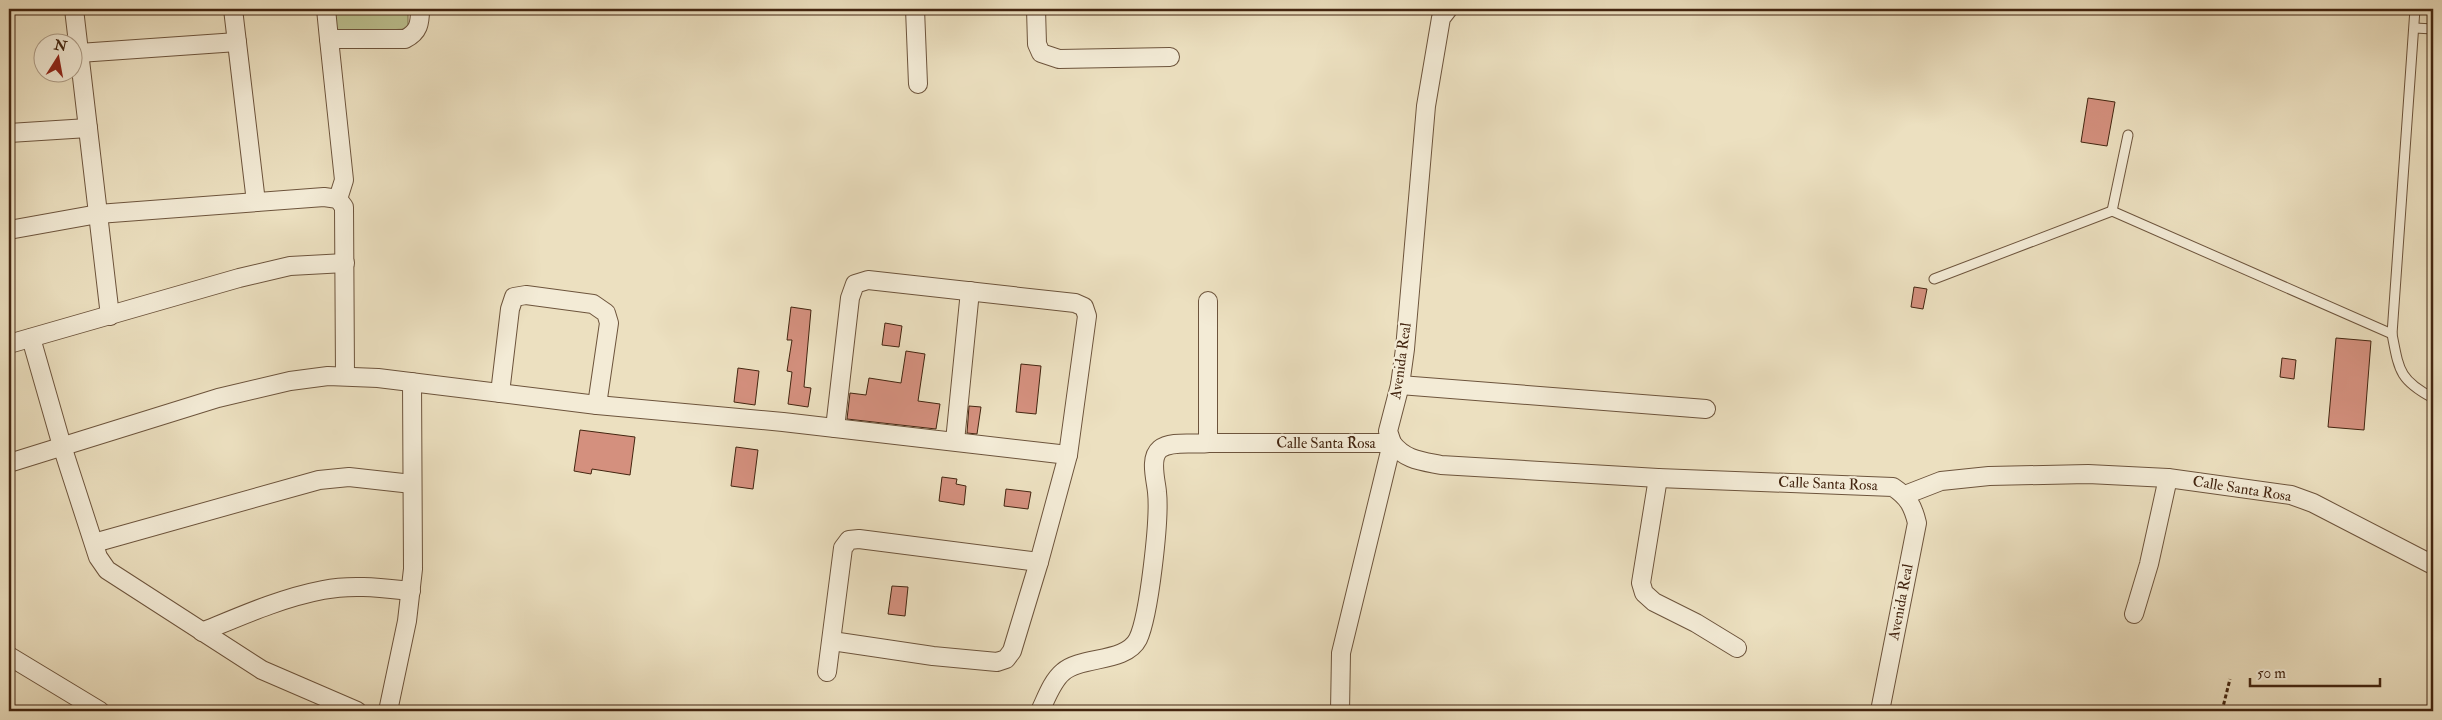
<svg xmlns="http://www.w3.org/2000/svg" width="2442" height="720" viewBox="0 0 2442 720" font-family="'IM FELL Double Pica',serif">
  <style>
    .green { fill: #bcc190; stroke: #807350 }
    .building { fill: #d4907e; stroke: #432510 }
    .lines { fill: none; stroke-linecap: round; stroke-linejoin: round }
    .service-casing { stroke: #6d543c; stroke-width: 11 }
    .minor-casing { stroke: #6d543c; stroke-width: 20 }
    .path { stroke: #432510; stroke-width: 3; stroke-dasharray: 4 2.5; stroke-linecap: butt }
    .service { stroke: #f3ebd6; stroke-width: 9 }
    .minor { stroke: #f3ebd6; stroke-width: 18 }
    .labels { text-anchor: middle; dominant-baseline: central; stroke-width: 4.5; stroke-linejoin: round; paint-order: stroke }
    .street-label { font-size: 15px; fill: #432510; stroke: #f3ebd6 }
  </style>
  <rect width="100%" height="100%" fill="#ece0c0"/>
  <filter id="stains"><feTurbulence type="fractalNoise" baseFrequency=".004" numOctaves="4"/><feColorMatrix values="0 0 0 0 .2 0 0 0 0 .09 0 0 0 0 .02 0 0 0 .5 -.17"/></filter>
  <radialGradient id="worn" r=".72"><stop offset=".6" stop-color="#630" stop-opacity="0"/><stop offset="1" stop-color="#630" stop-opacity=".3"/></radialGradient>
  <polygon class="green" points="334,9 408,9 408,29 337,32"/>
  <g class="building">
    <polygon points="2088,98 2115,102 2107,146 2081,142"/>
    <polygon points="1914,287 1927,289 1923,309 1911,307"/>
    <polygon points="791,307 811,310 804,387 811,388 808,407 788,404 792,372 787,371 792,340 787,340"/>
    <polygon points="885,323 902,326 899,347 882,345"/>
    <polygon points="2336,338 2371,341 2364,430 2328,427"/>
    <polygon points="906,351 925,354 918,401 940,404 936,429 847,419 850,393 866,395 869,378 901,383"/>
    <polygon points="2282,358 2296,360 2294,379 2280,377"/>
    <polygon points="1021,364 1041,366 1036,414 1016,412"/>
    <polygon points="738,368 759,371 755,405 734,402"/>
    <polygon points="969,406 981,407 977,434 967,433"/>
    <polygon points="580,430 635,437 630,475 592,469 591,474 574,471"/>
    <polygon points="736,447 758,450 753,489 731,486"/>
    <polygon points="942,477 957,479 956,484 966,486 964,505 939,501"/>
    <polygon points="1006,489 1031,492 1028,509 1004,506"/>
    <polygon points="892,586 908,587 905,616 888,614"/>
  </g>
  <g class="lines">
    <g class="service-casing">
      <g id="service">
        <path d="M2415,9L2392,334C2399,370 2399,380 2433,398"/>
        <polyline points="2415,28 2433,29"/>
        <polyline points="2112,211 2128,135"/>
        <polyline points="1934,279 2112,211 2392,334"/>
      </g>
    </g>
    <g class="minor-casing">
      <g id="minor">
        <polyline points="74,9 110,316"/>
        <polyline points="233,9 256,202"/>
        <path d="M326,9L329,39H405C419,32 420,23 420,9"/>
        <polyline points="915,9 918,84"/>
        <polyline points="1036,9 1037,44 1041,53 1059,59 1170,57"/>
        <polyline points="329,39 344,180 338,199"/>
        <polyline points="79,53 237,42"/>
        <polyline points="9,133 88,128"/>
        <polyline points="9,230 98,214 324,197 338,199 344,207 345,376"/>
        <polyline points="31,338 62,446 98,557 107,570 262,670 357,711"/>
        <polyline points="9,344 239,278 290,266 345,263"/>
        <polyline points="1400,385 1706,409"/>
        <polyline points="500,393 510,309 514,297 526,295 593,304 606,313 609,323 597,405"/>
        <polyline points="955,441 970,291"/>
        <path d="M1208,443H1392C1405,460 1421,461 1441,465L1658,478L1893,487C1908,497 1913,506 1917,523L1880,711"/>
        <polyline points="9,463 218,398 290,381 328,376 378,378 597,405 783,422 1068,455"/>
        <polyline points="1658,478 1641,583 1644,593 1654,602 1696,623 1737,648"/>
        <polyline points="1905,495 1941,481 1989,476 2088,474 2168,478 2291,495 2313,503 2433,565"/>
        <polyline points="94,543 319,480 349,477 412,484"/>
        <polyline points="2134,614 2149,564 2168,478"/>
        <path d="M202,632C241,616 281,598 323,590C352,584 382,588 411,591"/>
        <polyline points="832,641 933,656 997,662 1006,659 1012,651 1039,562 1068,455 1087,316 1084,307 1075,303 868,280 855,284 850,298 835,428"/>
        <polyline points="9,656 100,711"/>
        <polyline points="827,672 843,548 849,540 859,539 1039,562"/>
        <polyline points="388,711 407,621 413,569 412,382"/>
        <path d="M1040,711C1046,699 1052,681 1063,672C1081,656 1126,663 1138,639C1149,616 1160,519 1157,492C1156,480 1149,458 1160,449C1171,440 1195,445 1208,443V301"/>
        <polyline points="1340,711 1341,653 1392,443 1388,431 1400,385 1405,349 1426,106 1441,18 1448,9"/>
      </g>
    </g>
    <polyline class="path" points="2222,711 2230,679"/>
    <use href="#service" class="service"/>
    <use href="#minor" class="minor"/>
  </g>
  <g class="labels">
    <g class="street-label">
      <text transform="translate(1401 361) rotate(-82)">Avenida Real</text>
      <text x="1326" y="443">Calle Santa Rosa</text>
      <text transform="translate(1828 484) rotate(2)">Calle Santa Rosa</text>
      <text transform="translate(2242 489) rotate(9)">Calle Santa Rosa</text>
      <text transform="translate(1901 602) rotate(-79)">Avenida Real</text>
    </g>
  </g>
  <rect width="2442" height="720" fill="none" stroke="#ece0c0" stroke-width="30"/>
  <rect x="10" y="10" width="2422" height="700" fill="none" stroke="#432510" stroke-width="2.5"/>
  <rect x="15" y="15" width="2412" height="690" fill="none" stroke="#432510"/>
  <g transform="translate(58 58) rotate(11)"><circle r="24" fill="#f3ebd6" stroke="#ad9c87"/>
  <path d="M0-4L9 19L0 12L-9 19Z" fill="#8f2418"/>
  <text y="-8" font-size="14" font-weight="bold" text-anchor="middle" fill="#432510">N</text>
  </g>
  <path d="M2250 678v8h130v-8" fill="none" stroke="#432510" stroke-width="2.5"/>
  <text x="2257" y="678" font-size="15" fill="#432510" stroke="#f3ebd6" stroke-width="4" paint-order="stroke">50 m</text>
  <rect width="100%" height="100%" filter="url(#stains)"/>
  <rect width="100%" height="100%" fill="url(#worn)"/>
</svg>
